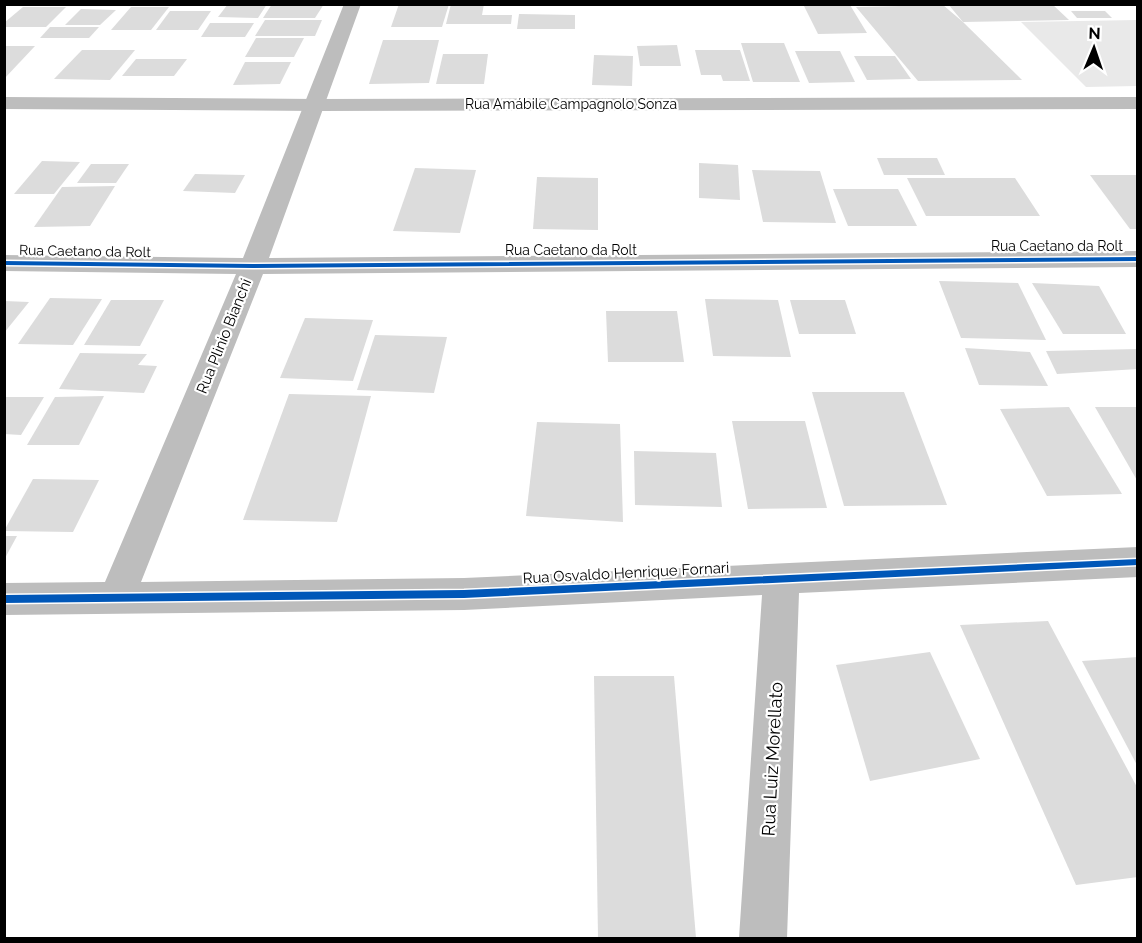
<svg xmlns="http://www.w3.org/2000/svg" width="1142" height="943" viewBox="0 0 1142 943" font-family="Raleway,sans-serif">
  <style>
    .green { fill: #e9e9e9 }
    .building { fill: #dcdcdc }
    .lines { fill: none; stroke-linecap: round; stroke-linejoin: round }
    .minor { fill: #bdbdbd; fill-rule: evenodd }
    .tertiary { fill: #bdbdbd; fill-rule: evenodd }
    .cycleway-casing { stroke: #fff; stroke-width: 3 }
    .cycleway { fill: #0057b8; fill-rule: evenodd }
    .labels { text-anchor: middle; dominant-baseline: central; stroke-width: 4.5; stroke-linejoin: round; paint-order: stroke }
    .far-street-label { font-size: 14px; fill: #000; stroke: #fff }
    .street-label { font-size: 15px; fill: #000; stroke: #fff }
    .near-street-label { font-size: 18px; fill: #000; stroke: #fff }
  </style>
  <rect width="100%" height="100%" fill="#fff"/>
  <polygon class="green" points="1137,20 1137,86 1086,87 1021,22"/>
  <g class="building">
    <polygon points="228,4 267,4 258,18 218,17"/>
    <polygon points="272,4 324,4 315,18 263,18"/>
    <polygon points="399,4 449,4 442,27 391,27"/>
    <polygon points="451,4 484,4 482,15 512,15 511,24 446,24"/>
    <polygon points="948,4 1052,4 1069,20 963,22"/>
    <polygon points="850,5 867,33 818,34 804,6"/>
    <polygon points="943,5 963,22 1022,80 918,81 856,7"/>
    <polygon points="23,7 66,7 46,27 4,27 4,23"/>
    <polygon points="131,7 169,7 151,30 111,30"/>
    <polygon points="81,9 116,10 100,25 65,25"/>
    <polygon points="170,11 211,11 198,30 156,30"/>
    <polygon points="1071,11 1105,11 1112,18 1077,18"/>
    <polygon points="519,14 575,15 575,29 517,29"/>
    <polygon points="265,20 322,20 315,36 255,36"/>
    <polygon points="210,23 254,23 245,37 201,37"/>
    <polygon points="50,27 99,27 89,38 40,38"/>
    <polygon points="256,38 304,38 294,57 245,57"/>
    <polygon points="383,40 439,40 429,83 369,84"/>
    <polygon points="741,43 784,43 800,82 753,82"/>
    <polygon points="677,45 681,66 640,66 637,46"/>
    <polygon points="4,46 35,46 4,79"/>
    <polygon points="82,50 135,50 110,80 54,79"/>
    <polygon points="695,50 740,50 750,81 723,81 721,75 701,75"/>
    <polygon points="795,51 840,51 855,82 809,83"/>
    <polygon points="443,54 488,54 484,84 436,84"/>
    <polygon points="594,55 633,56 632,86 592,85"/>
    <polygon points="854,56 895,56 911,79 867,80"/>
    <polygon points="136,59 187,59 174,76 122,76"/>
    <polygon points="245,62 291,62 280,84 233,85"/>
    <polygon points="877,158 937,158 945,175 884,175"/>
    <polygon points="42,161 80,162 54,194 14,194"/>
    <polygon points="699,163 738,165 740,200 699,198"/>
    <polygon points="91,164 129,164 116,183 77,183"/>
    <polygon points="415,168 476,170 460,233 393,231"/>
    <polygon points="752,170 820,171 836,223 763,222"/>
    <polygon points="195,174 245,175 235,193 183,191"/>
    <polygon points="1090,175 1138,175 1138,229 1130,229"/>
    <polygon points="537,177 598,178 598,230 533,229"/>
    <polygon points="907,178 1015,178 1040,216 926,216"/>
    <polygon points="115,186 90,226 34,227 62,187"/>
    <polygon points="833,189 898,189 917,226 848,226"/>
    <polygon points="939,281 1018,283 1046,340 961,338"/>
    <polygon points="1032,283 1099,286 1126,334 1063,334"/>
    <polygon points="50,298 102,299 73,345 18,344"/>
    <polygon points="705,299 778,300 791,357 713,356"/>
    <polygon points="111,300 164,300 140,346 84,345"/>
    <polygon points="790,300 845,300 856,334 799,334"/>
    <polygon points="4,301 29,302 4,333"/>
    <polygon points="606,311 677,311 684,362 608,362"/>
    <polygon points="305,318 373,320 353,381 280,378"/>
    <polygon points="375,335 447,337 434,393 357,390"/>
    <polygon points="965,348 1030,352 1048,386 979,385"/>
    <polygon points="1138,349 1138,369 1057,374 1046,351"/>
    <polygon points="80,353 147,354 138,365 157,366 144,393 59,389"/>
    <polygon points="812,392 904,392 947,505 844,506"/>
    <polygon points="289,394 371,396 337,522 243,520"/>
    <polygon points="104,396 79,445 27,445 55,397"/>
    <polygon points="4,397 44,397 21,435 4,434"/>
    <polygon points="1069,407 1122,494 1047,496 1000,409"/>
    <polygon points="1095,407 1138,407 1138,482"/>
    <polygon points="732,421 805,421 827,508 748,509"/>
    <polygon points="537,422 620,424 623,522 526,516"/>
    <polygon points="634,451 716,453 722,507 635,505"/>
    <polygon points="33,479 99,480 73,532 4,531"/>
    <polygon points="4,536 17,536 4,560"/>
    <polygon points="1048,621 1138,789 1138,877 1076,885 960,625"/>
    <polygon points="930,652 980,759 870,781 836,665"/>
    <polygon points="1138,657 1138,767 1082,661"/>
    <polygon points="594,676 674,676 696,938 598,938"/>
  </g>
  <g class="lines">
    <polygon class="minor" points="344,4 361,4 269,258 1138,251 1138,267 263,274 141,582 464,578 1138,547 1138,577 799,593 787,938 739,938 762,595 464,610 4,615 4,583 105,582 236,274 4,271 4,255 243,258"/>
    <polygon class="tertiary" points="4,97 317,99 1138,97 1138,109 317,111 4,109"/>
    <g class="cycleway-casing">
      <g id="cycleway">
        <polygon points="1138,257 1138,261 253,268 4,265 4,261 253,264"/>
        <polygon points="1138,559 1138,565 464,598 4,603 4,595 464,590"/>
      </g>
    </g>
    <use href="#cycleway" class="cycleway"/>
  </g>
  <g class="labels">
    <g class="far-street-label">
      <text x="571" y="104">Rua Amábile Campagnolo Sonza</text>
      <text x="1057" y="246">Rua Caetano da Rolt</text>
      <text x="571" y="250">Rua Caetano da Rolt</text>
      <text transform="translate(85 251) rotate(1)">Rua Caetano da Rolt</text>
    </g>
    <g class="street-label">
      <text transform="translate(224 336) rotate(-68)">Rua Plinio Bianchi</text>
      <text transform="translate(626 573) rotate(-3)">Rua Osvaldo Henrique Fornari</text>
    </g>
    <g class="near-street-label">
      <text transform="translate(772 759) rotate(-87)">Rua Luiz Morellato</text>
    </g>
  </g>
  <rect width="1142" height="943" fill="none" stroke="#000000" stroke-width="12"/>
  <g transform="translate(1094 48) rotate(2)" stroke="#ffffff" stroke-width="4.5" paint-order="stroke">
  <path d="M0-4.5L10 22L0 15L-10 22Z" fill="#000000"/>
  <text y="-9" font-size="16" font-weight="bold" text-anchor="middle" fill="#000000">N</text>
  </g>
</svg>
